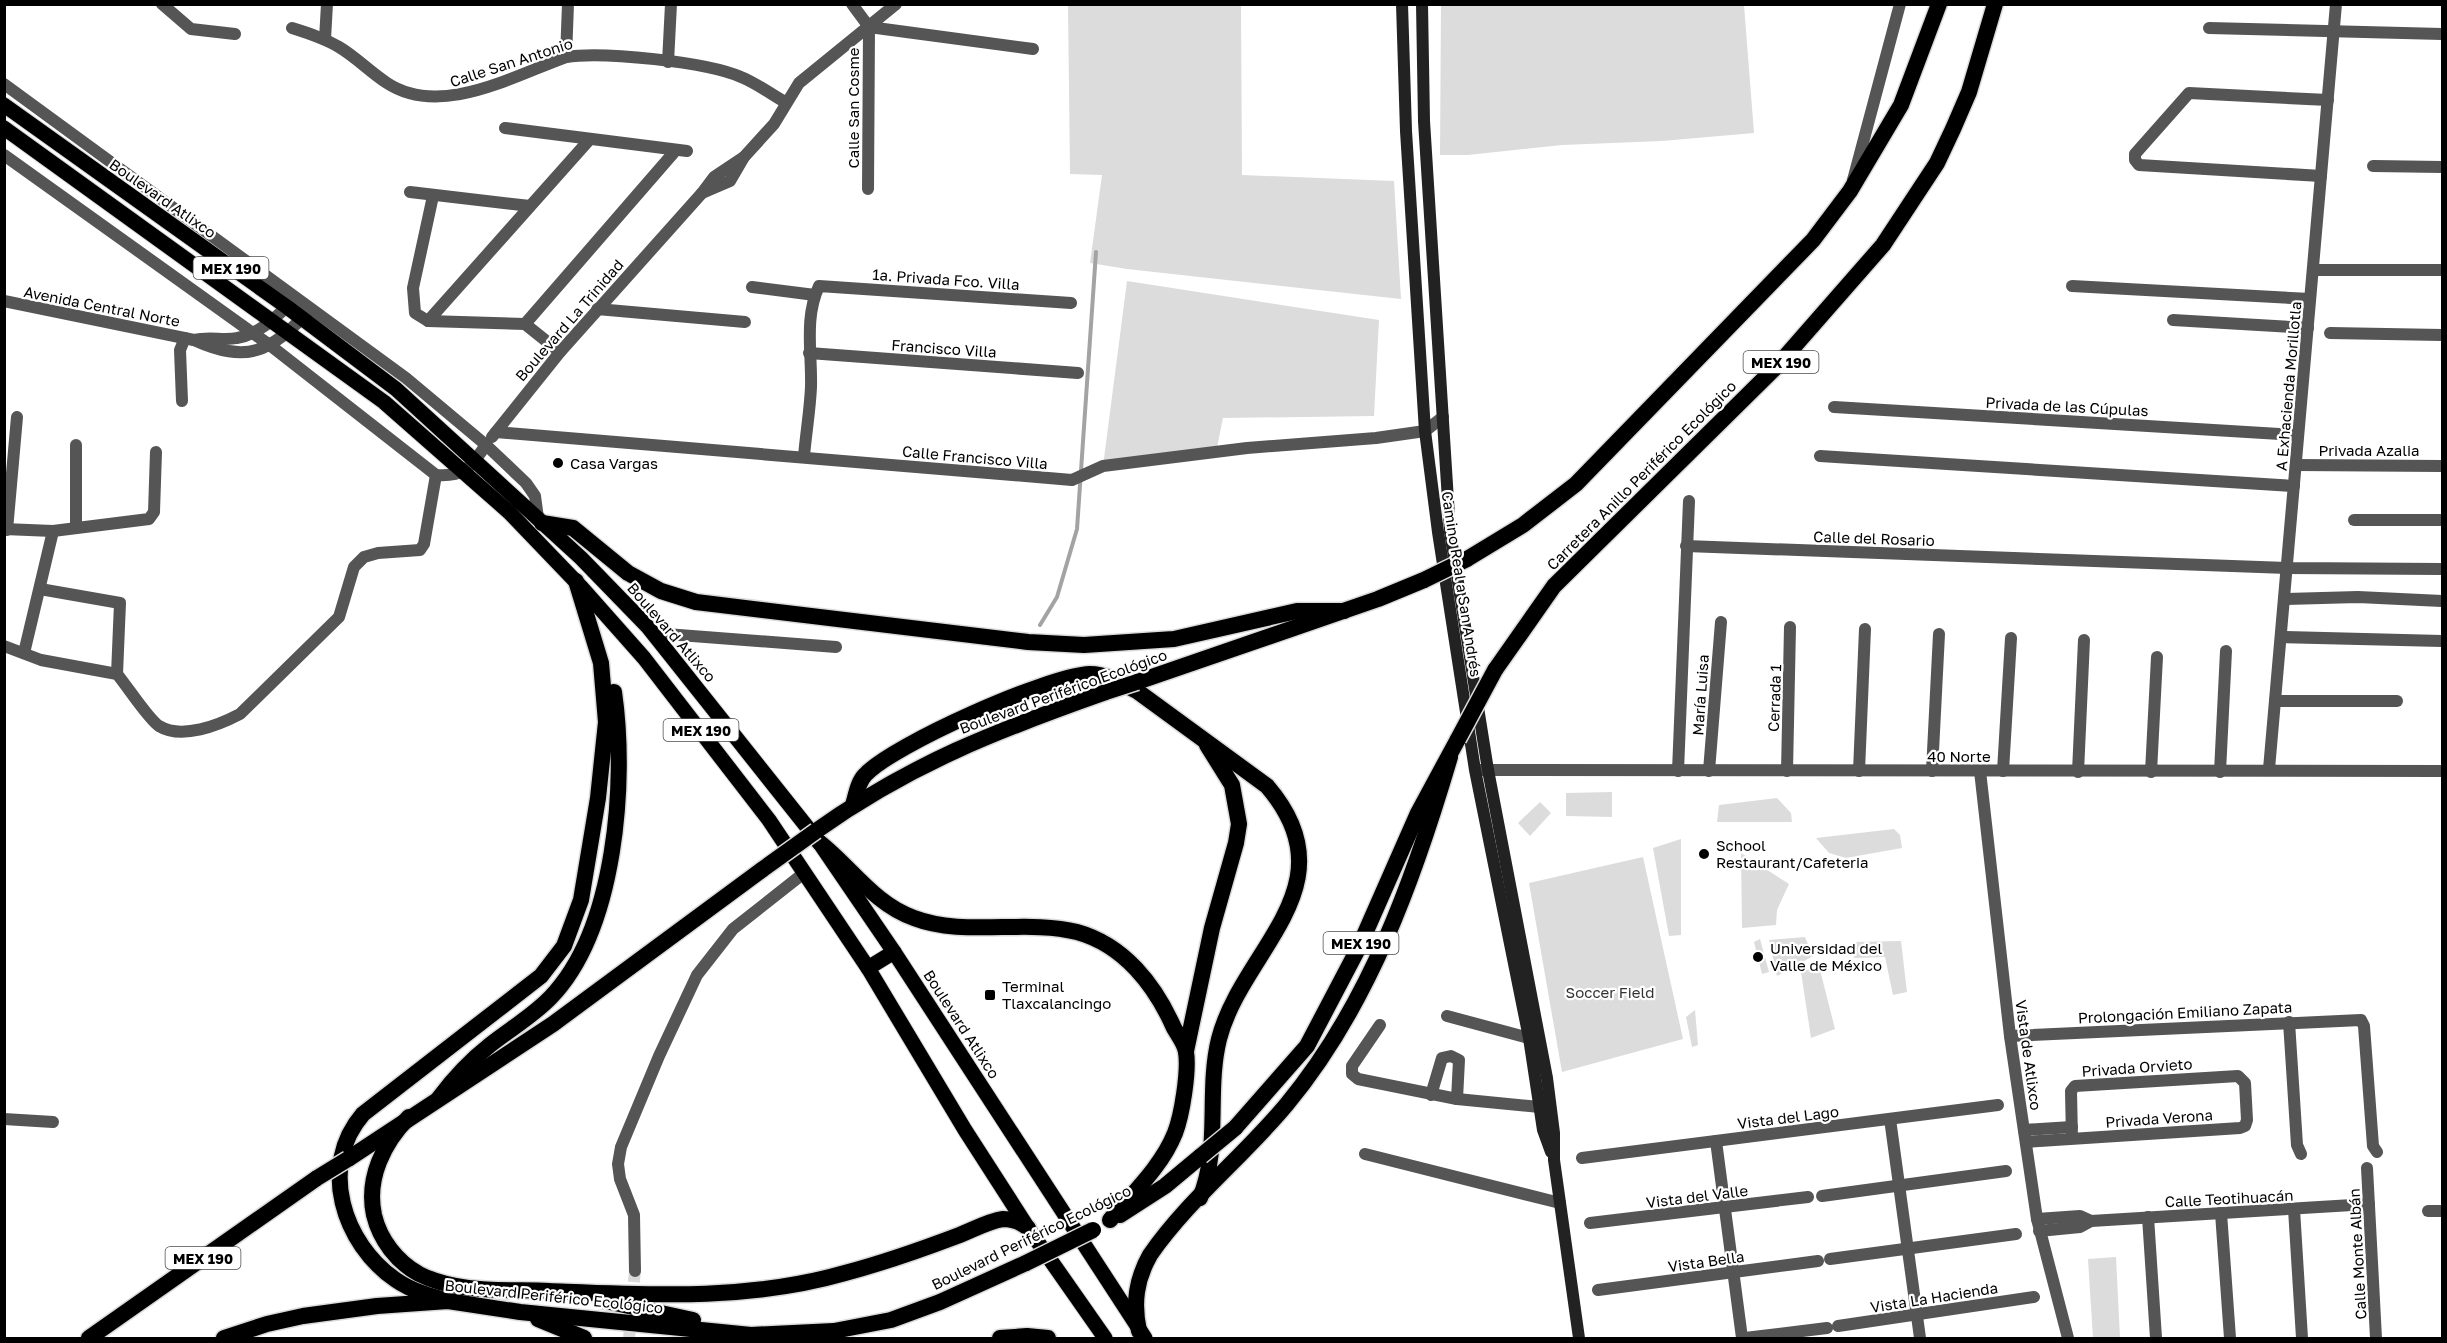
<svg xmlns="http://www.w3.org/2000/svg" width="2447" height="1343" viewBox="0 0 2447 1343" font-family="'Golos Text',sans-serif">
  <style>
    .green { fill: #dcdcdc }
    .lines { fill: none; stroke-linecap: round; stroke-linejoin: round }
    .stream { stroke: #a3a3a3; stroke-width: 4 }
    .minor-tunnel { stroke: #d9d9d9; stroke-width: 12; stroke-dasharray: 12 6; stroke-linecap: butt }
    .primary-casing { stroke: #dbdbdb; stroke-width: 17 }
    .trunk-casing { stroke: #dbdbdb; stroke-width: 19 }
    .minor { stroke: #555; stroke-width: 12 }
    .tertiary { stroke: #555; stroke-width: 12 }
    .secondary { stroke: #222; stroke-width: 12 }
    .primary { stroke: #000; stroke-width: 15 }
    .trunk { stroke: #000; stroke-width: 16 }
    .trunk-bridge-casing { stroke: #dbdbdb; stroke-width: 19; stroke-linecap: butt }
    .trunk-bridge { stroke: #000; stroke-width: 16 }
    .poi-dot { fill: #000; stroke: #fff; stroke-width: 2 }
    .labels { text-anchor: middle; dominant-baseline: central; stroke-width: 4.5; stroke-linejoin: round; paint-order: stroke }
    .shield { fill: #fff; stroke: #4c4c4c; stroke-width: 1.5 }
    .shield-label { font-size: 14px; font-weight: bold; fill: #000 }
    .street-label { font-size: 15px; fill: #000; stroke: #fff }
    .poi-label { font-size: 15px; fill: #000; stroke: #fff; text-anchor: start }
    .park-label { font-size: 15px; fill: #333; stroke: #fff }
  </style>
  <rect width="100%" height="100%" fill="#fff"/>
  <g class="green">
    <polygon points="1068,5 1241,5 1242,175 1394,181 1401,299 1127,269 1090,263 1102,175 1070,174"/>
    <polygon points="1441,5 1744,5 1754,133 1662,141 1562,145 1468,155 1440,155"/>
    <polygon points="1127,281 1379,320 1374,416 1223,418 1216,452 1103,466"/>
    <polygon points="1612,792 1612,817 1566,816 1566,793"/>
    <polygon points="1777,798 1791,813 1792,822 1717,822 1719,805"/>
    <polygon points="1540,802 1551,813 1530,836 1518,823"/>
    <polygon points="1894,829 1900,835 1902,848 1846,858 1829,853 1816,838"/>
    <polygon points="1681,839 1681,935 1669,936 1653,848"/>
    <polygon points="1741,853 1789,884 1777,910 1776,925 1742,928"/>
    <polygon points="1643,857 1683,1039 1562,1072 1529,883"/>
    <polygon points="1805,937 1813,956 1777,976 1769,940"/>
    <polygon points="1760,939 1769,972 1762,974 1754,942"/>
    <polygon points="1901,941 1907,992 1893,995 1885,957 1854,958 1853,942"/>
    <polygon points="1819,966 1835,1029 1811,1038 1801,972"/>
    <polygon points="1695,1010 1698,1045 1692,1047 1686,1017"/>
    <polygon points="2116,1257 2120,1338 2093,1338 2088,1259"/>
  </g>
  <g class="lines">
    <polyline class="stream" points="1040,625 1057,597 1077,529 1096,252"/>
    <g class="minor-tunnel">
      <polyline points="632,1300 635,1271"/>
      <polyline points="629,1338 631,1317"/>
    </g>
    <g class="primary-casing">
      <g id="primary">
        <polyline points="4,105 287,307 396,389 581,558 648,627 819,842 894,952 1145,1338"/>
        <polyline points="4,128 384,402 509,512 582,588 644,658 769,820 868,968 965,1130 1028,1228 1105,1338"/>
        <polyline points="868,968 894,952"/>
      </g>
    </g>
    <g class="trunk-casing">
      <g id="trunk">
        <polyline points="542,523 573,528 628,573 661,591 696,602 1028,642 1084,645 1174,639 1297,611 1344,611"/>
        <polyline points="1467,559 1523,525 1576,484 1813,240 1850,191 1901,105 1939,4"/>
        <polyline points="1495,670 1554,586 1777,366 1883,245 1937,163 1953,129 1969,92 1995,4"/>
        <polyline points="1137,682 1378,599 1424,580"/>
        <path d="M853,805C856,795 858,782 865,775C892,745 1050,675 1090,674C1107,674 1123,684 1137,691L1267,786C1353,886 1242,949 1219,1039C1206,1091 1221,1148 1200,1198"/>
        <path d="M816,831C910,764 998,730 1106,692"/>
        <path d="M819,842C851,867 874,904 914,918C963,937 1026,919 1077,932C1124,945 1155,985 1174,1028C1178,1035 1185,1044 1186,1052C1189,1071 1182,1115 1175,1133C1162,1166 1133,1193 1110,1220"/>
        <polyline points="1186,1051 1212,928 1236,843 1239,824 1232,785 1207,745"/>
        <path d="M439,1098C454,1078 471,1060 490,1045C510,1029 533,1016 551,997C616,929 627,781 614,692"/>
        <path d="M409,1117C384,1142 366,1178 374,1215C380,1240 397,1262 419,1274C458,1294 507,1289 549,1291C649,1295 747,1301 845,1273C883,1263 920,1250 957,1236C971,1231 988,1221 1003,1219C1013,1219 1021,1222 1028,1228"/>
        <polyline points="1235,1128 1307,1046 1359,947 1418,813 1458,739"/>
        <polyline points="348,1159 553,1024 763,869"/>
        <polyline points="1120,1215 1165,1186 1201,1156"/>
        <polyline points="601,1300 693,1320"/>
        <path d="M448,1301C430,1296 412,1291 396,1280C343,1244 318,1166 363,1114L541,976L564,946L581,900L598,798L606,722L601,663L576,581"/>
        <polyline points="538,1319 584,1338"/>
        <path d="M1139,1331C1133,1303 1136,1280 1150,1255C1188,1200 1244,1156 1287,1104C1369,1005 1414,879 1450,757"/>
        <polyline points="89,1338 317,1178"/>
        <polyline points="224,1338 267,1324 303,1316 377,1306 448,1301 520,1312 751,1335 834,1331 891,1320 940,1302 1026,1263"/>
        <polyline points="1000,1338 1027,1336 1048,1338"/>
      </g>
    </g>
    <g class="minor">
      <polyline points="162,4 191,29 235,34"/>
      <polyline points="852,4 869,27"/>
      <polyline points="869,27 1033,49"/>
      <path d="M292,28C308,33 324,38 339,47C356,57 370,72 387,83C440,118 513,76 566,57C602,51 707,62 741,77C756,83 771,94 785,102"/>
      <polyline points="2209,28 2442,34"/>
      <polyline points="325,39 327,4"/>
      <polyline points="566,57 568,4"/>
      <polyline points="668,62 671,4"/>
      <polyline points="505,128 687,151"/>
      <polyline points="2373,166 2442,167"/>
      <polyline points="2321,176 2139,165 2135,160 2135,154 2189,93 2328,100"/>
      <polyline points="1853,180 1900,4"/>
      <polyline points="868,189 869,27"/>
      <polyline points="410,192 530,206"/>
      <polyline points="702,193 730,181 744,157 774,124 799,83 896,4"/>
      <polyline points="433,196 413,288 415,313 428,321 525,324 560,352"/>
      <polyline points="2313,270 2442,270"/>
      <polyline points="2072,286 2310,299"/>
      <polyline points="752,287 815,295"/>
      <path d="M4,301L194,340C247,364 270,352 308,312"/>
      <polyline points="597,309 745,322"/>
      <polyline points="2173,320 2308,328"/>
      <polyline points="428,321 590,139"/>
      <polyline points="525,324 676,150"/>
      <polyline points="2330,333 2442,335"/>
      <path d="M194,340C210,336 223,341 237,338C259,335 278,315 293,301"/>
      <polyline points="809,353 1078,373"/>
      <polyline points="182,401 180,350 185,338"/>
      <polyline points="1834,407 2298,435"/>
      <polyline points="496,432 1072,480 1103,466 1247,448 1376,438 1425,431 1443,417"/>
      <polyline points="492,437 560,352 702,193 714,177 744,157"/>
      <polyline points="76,445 76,528"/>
      <path d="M804,456C806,433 810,410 811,387C812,353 804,318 819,286L1071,303"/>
      <polyline points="1820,456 2294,486"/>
      <polyline points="2296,465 2442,466"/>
      <polyline points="2354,520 2442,520"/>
      <polyline points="4,529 53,531 149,519 154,512 156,452"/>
      <polyline points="7,530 17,417"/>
      <polyline points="1686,546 2287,568 2442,569"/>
      <polyline points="40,589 120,603 117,674"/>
      <polyline points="2284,599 2358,597 2442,601"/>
      <polyline points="653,633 836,647"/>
      <polyline points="2281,637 2442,641"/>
      <path d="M4,646L41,660L117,674C127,686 149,720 159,726C182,740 219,725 240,714L339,617L354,567L364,557L378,553L420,550L424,544L436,475"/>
      <polyline points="24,653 53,531"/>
      <polyline points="2275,701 2397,701"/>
      <polyline points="2269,769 2336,4"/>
      <polyline points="1478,770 2442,771"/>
      <polyline points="1678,771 1689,501"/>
      <polyline points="1709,771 1721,622"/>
      <polyline points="1787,771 1790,627"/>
      <polyline points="1859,771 1865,629"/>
      <polyline points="1932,771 1939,634"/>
      <polyline points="1980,771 2010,1036 2037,1219 2068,1338"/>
      <polyline points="2003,771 2011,638"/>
      <polyline points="2078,772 2084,640"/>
      <polyline points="2151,772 2157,657"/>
      <polyline points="2220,772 2226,651"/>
      <polyline points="1447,1016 1529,1038"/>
      <polyline points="2289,1022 2297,1145 2301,1154"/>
      <polyline points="1380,1025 1352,1066 1352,1074 1358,1079 1457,1099 1550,1108"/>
      <polyline points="2010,1036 2361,1020 2364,1026 2373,1146 2377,1152"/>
      <polyline points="1431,1095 1442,1058 1451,1056 1459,1060 1457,1099"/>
      <polyline points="4,1119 53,1122"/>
      <polyline points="1890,1119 1920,1338"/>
      <polyline points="2024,1130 2072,1127"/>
      <polyline points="1716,1141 1742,1338"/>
      <polyline points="2026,1142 2240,1128 2245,1126 2247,1120 2245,1083 2238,1076 2075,1086 2071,1091 2072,1139"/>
      <polyline points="1365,1154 1560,1203"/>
      <polyline points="1582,1158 1998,1105"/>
      <polyline points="2367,1168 2376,1338"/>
      <polyline points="1822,1196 2006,1171"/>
      <polyline points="2294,1209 2302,1338"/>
      <polyline points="2428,1211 2442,1211"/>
      <polyline points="2221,1213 2230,1338"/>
      <polyline points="2148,1217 2156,1338"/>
      <polyline points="2037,1219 2080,1216 2091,1221"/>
      <polyline points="1590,1223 1808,1197"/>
      <polyline points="2039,1231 2080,1227 2091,1221 2369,1204"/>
      <polyline points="1830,1259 2016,1234"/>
      <polyline points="635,1271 634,1215 620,1179 618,1164 621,1147 659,1056 697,975 733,929 804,873"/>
      <polyline points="1598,1290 1818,1261"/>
      <polyline points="1838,1326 2034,1297"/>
      <polyline points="1745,1338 1827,1328"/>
    </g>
    <g class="tertiary">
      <polyline points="4,84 406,378 486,445 526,483 535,496 538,518"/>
      <path d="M4,155L271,346L436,475C466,477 470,467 486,445"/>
    </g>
    <g class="secondary">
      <polyline points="1402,4 1406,131 1425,431 1438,532 1475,770 1529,1038 1543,1130 1551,1152"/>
      <polyline points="1422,4 1424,121 1450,532 1488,770 1547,1078 1554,1133 1554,1160 1579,1338"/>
    </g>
    <use href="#primary" class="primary"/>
    <use href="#trunk" class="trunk"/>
    <g class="trunk-bridge-casing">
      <g id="trunk-bridge">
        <polyline points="1424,580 1467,559"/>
        <polyline points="1106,692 1137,682"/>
        <polyline points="1458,739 1495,670"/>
        <polyline points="763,869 816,831"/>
        <polyline points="1201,1156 1235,1128"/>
        <polyline points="317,1178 348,1159"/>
        <polyline points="1026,1263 1093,1230"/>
      </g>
    </g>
    <use href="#trunk-bridge" class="trunk-bridge"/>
  </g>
  <g class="poi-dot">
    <circle cx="558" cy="463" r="6"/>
    <circle cx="1704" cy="854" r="6"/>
    <circle cx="1758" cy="957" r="6"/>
    <rect x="984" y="989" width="12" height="12" rx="3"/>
  </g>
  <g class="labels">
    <g class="shield">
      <rect x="193.5" y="257" width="75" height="22" rx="4.5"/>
      <rect x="1743.5" y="351" width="75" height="22" rx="4.5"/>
      <rect x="663.5" y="719" width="75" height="22" rx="4.5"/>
      <rect x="1323.5" y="932" width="75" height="22" rx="4.5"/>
      <rect x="165.5" y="1247" width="75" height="22" rx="4.5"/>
    </g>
    <g class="shield-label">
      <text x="231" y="268">MEX 190</text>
      <text x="1781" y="362">MEX 190</text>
      <text x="701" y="730">MEX 190</text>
      <text x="1361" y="943">MEX 190</text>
      <text x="203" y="1258">MEX 190</text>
    </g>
    <g class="street-label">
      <text transform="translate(511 62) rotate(-18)">Calle San Antonio</text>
      <text transform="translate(853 108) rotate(-90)">Calle San Cosme</text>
      <text transform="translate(163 198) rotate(35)">Boulevard Atlixco</text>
      <text transform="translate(946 279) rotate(4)">1a. Privada Fco. Villa</text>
      <text transform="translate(102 306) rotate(11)">Avenida Central Norte</text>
      <text transform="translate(569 320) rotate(-49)">Boulevard La Trinidad</text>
      <text transform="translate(944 348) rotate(4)">Francisco Villa</text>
      <text transform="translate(2288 386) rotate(-85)">A Exhacienda Morillotla</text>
      <text transform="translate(2067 406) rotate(3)">Privada de las Cúpulas</text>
      <text x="2369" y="450">Privada Azalia</text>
      <text transform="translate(975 457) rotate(5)">Calle Francisco Villa</text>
      <text transform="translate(1641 475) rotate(-45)">Carretera Anillo Periférico Ecológico</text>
      <text transform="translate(1874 538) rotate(2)">Calle del Rosario</text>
      <text transform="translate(1462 584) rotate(81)">Camino Real a San Andrés</text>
      <text transform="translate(672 632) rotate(49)">Boulevard Atlixco</text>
      <text transform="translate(1063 691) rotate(-20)">Boulevard Periférico Ecológico</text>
      <text transform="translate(1700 695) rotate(-86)">María Luisa</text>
      <text transform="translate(1774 698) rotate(-88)">Cerrada 1</text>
      <text x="1959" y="756">40 Norte</text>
      <text transform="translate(2185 1012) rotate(-3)">Prolongación Emiliano Zapata</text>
      <text transform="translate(962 1024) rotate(57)">Boulevard Atlixco</text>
      <text transform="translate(2029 1055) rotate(82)">Vista de Atlixco</text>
      <text transform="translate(2137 1067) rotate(-4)">Privada Orvieto</text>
      <text transform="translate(1788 1117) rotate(-7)">Vista del Lago</text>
      <text transform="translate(2159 1118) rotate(-4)">Privada Verona</text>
      <text transform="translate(1697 1196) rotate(-7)">Vista del Valle</text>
      <text transform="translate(2229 1198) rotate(-3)">Calle Teotihuacán</text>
      <text transform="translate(1031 1237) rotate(-26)">Boulevard Periférico Ecológico</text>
      <text transform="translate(2357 1254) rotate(-93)">Calle Monte Albán</text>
      <text transform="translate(1706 1261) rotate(-8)">Vista Bella</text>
      <text transform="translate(554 1296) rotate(6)">Boulevard Periférico Ecológico</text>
      <text transform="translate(1934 1297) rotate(-9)">Vista La Hacienda</text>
    </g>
    <g class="poi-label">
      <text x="570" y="463">Casa Vargas</text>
      <text x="1716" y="845">School<tspan x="1716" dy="17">Restaurant/Cafeteria</tspan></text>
      <text x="1770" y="948">Universidad del<tspan x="1770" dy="17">Valle de México</tspan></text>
      <text x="1002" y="986">Terminal<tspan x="1002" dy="17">Tlaxcalancingo</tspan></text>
    </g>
    <g class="park-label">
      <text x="1610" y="992">Soccer Field</text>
    </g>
  </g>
  <rect width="2447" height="1343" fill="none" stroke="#000000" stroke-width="12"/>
</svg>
